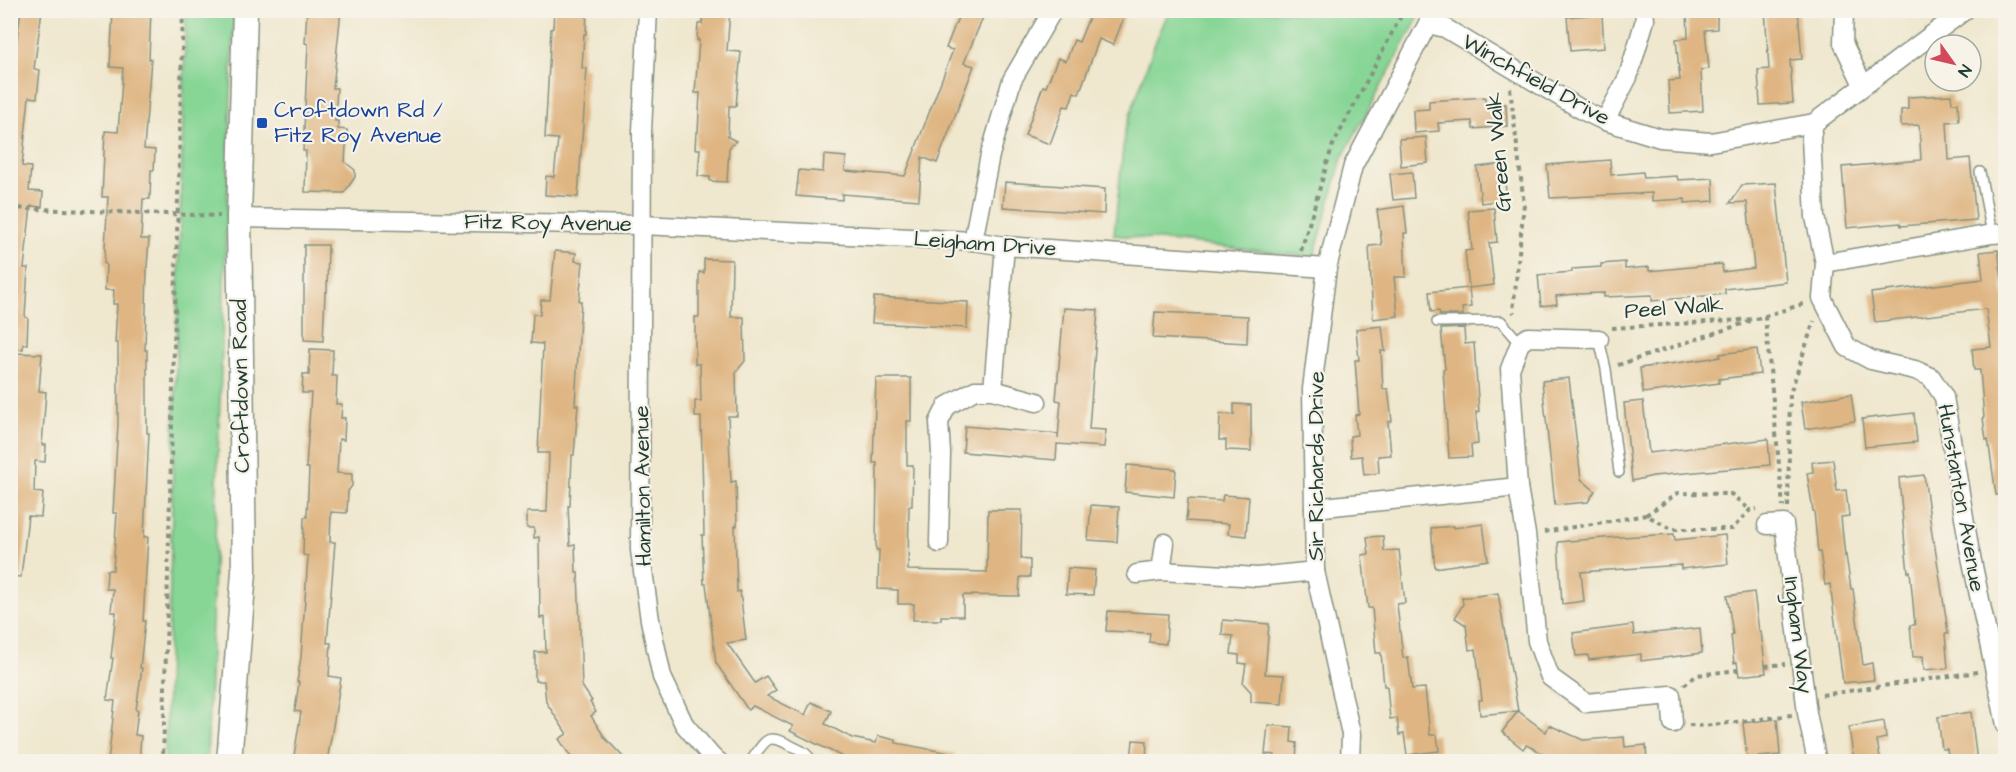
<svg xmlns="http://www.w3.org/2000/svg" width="2016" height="772" viewBox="0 0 2016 772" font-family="'Architects Daughter',sans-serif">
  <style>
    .green { fill: #87d696; stroke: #538a65; stroke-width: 1.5 }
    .building { fill: #dfb683 }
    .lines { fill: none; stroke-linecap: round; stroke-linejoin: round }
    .service-casing { stroke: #879281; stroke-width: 12 }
    .minor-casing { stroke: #879281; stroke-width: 21 }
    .tertiary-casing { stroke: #879281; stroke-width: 27 }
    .path { stroke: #879281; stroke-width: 4; stroke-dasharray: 4.5 4.5; stroke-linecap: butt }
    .service { stroke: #fff; stroke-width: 9 }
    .minor { stroke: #fff; stroke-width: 18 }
    .tertiary { stroke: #fff; stroke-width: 24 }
    .transit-dot { fill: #1a4fb4; stroke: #f7f3e8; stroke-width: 2 }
    .labels { text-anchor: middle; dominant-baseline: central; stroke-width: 4.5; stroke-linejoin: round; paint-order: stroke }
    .street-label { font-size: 22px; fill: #1f3d34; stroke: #f7f3e8 }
    .transit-label { font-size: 22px; fill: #164399; stroke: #f7f3e8; text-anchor: start }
  </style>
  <rect width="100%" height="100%" fill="#f7f3e8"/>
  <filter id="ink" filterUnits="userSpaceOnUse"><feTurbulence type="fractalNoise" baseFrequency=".0167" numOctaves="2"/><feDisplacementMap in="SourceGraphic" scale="12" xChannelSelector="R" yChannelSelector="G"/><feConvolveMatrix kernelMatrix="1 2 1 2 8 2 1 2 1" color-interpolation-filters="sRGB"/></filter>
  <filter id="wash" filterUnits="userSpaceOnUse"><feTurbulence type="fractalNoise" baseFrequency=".008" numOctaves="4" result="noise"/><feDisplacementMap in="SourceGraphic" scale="24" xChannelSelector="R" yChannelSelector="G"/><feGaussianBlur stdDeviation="1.35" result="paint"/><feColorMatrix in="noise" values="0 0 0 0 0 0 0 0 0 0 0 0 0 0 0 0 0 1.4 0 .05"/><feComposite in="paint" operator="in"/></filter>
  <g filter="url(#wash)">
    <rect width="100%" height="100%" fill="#efe7ce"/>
    <g class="green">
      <polygon points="186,11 234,11 207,761 165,761"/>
      <polygon points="1169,11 1422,11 1342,158 1314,257 1114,235 1125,130 1155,43"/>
    </g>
    <g id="blocks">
      <g class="building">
        <polygon points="21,10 42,10 34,69 40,70 37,98 29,97 22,166 31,167 29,191 43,192 42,207 31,206 24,268 28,268 25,317 28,318 27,344 23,344 23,349 10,349 10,62 13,45 16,46"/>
        <polygon points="113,10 151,10 149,59 151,59 144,149 155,150 154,170 151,170 150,199 143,199 141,239 149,239 147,267 145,350 147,350 147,433 149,433 144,537 148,537 143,621 145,621 140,668 142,668 136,710 138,710 135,735 141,736 139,762 108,762 115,701 107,700 113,658 111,658 116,612 111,612 113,589 106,589 107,570 113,570 117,513 113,513 118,424 118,343 115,343 117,304 113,304 114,290 105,290 106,264 104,264 108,197 102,197 105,131 118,132 123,68 110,67"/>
        <polygon points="307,10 341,10 333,88 337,88 335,121 338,121 338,129 347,130 345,162 355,170 355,177 344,193 305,192 306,151 303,151 308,44 305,43"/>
        <polygon points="554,10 587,10 586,34 584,34 582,68 587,68 578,197 545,195 546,176 554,177 558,139 545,138 551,29 553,28"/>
        <polygon points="703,10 730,10 727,51 741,52 736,106 729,106 728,137 736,141 729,148 727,182 710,181 710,177 698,176 700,149 695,149 696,132 698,132 700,93 695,93 699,40 697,40 698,24 702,24"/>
        <polygon points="961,10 986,10 964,63 974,66 937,163 922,157 919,200 842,194 842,200 796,196 799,170 823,172 824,155 846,157 845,171 905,176 953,50 946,48"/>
        <polygon points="1092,10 1127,10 1113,45 1099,39 1079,94 1074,92 1069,107 1064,106 1050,144 1025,135 1043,86 1046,87 1058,58 1066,61 1074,40 1079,42"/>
        <polygon points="1687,10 1717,10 1717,29 1705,30 1709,69 1701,70 1703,111 1670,113 1668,81 1680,80 1676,39 1688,38"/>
        <polygon points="1765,10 1798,10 1802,59 1790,60 1793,103 1760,105 1758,70 1769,69"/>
        <polygon points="1602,14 1604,48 1570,51 1567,17"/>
        <polygon points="1951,95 1952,103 1958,103 1959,121 1947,122 1949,160 1970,158 1976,220 1901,226 1900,223 1847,228 1842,167 1921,160 1919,125 1901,126 1901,110 1908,109 1908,97"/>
        <polygon points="1485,97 1485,105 1506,104 1507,126 1473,129 1472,121 1438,123 1439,131 1414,133 1413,110 1429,109 1429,101"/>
        <polygon points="1426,137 1428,163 1401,166 1399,139"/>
        <polygon points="1610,160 1611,175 1643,172 1644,178 1677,176 1678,180 1713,178 1714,201 1685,203 1685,199 1652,201 1652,193 1550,198 1547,165"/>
        <polygon points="1503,164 1507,200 1481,203 1477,167"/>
        <polygon points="1412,172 1414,198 1393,200 1390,174"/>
        <polygon points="1005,182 1105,189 1104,214 1003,207"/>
        <polygon points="1776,183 1786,282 1725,289 1725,294 1652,301 1652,295 1604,297 1604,293 1576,294 1556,296 1557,304 1541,306 1538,275 1572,272 1572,269 1601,267 1601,264 1625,262 1625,269 1649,267 1649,271 1722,264 1723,272 1754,268 1747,202 1730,203 1742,185"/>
        <polygon points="1404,206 1407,233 1404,233 1406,277 1394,277 1398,316 1373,319 1369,246 1382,245 1377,210"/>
        <polygon points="1494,208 1497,242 1489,243 1494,285 1469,288 1465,251 1472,250 1468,210"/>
        <polygon points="304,245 328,245 327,292 325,292 323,341 304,340"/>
        <polygon points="1998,250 2006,310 2006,494 1996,495 1988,439 1986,440 1983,418 1984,418 1980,370 1974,370 1972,349 1991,347 1986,309 1875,322 1871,293 1983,279 1980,252"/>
        <polygon points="555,251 576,253 575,261 583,262 579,301 581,301 575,405 578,405 574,455 572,455 570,506 568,506 570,546 575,545 576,572 578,572 582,686 592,701 590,702 596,712 591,716 605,738 628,762 574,762 559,739 567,734 546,702 544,681 535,681 535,652 546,652 545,617 540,618 539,537 534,538 534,528 527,528 527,512 547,512 549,453 538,453 543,344 531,343 533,314 540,315 541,300 550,300"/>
        <polygon points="704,259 732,260 731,317 744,317 745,361 736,372 737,416 728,416 731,482 736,481 737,526 735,526 737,592 740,591 746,640 727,643 755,683 766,676 776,690 767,696 805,715 811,702 831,711 825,724 852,738 876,743 878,736 896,740 896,743 955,754 954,762 890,762 875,759 874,762 861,762 845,758 790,731 793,726 753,706 748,710 716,663 706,584 704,584 702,535 704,535 701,417 695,417 695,401 701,401 700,364 695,364 695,317 699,317 699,272 704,273"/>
        <polygon points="1469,288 1471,307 1462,308 1463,315 1440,315 1439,311 1431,312 1429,292"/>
        <polygon points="874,297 968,302 967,328 872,323"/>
        <polygon points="1064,308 1098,310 1089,429 1106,430 1104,447 1057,444 1056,460 963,452 965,426 1058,434 1058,438 1061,401 1056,400"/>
        <polygon points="1155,312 1248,316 1247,343 1153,338"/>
        <polygon points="1382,326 1385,351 1381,351 1383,389 1388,389 1392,421 1388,422 1391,455 1378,456 1379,473 1364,475 1362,456 1351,457 1350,436 1357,435 1355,415 1359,414 1355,360 1359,360 1356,329"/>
        <polygon points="1464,328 1465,344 1474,343 1479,412 1476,412 1478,444 1471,445 1472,457 1449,458 1443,369 1445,369 1441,329"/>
        <polygon points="310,349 333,350 332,376 337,376 336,404 342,404 341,418 345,418 344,440 339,439 337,473 352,474 352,486 348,491 347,513 331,512 330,542 335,542 327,643 331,643 329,676 341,678 327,762 293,762 301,712 295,711 299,682 297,682 301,657 308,556 303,555 304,517 307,517 309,468 306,468 311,393 302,393 303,374 309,375"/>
        <polygon points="1757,349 1760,374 1719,379 1719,383 1643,393 1640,368 1720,357 1720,354"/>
        <polygon points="12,353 42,354 39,391 46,392 42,445 46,445 45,462 35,461 34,492 43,493 41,517 28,516 21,577 10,576"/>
        <polygon points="876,378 911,378 911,421 907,421 907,465 913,465 912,506 909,506 908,570 987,572 988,510 1022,510 1021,559 1030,560 1030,577 1020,577 1019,596 963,595 963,616 941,616 941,620 913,620 914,604 898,604 898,590 878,589 879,550 876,550 877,463 873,463"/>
        <polygon points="1569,378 1581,479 1595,491 1588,502 1555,505 1542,381"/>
        <polygon points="1851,394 1855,421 1805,429 1801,402"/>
        <polygon points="1643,401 1649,453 1768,439 1770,465 1653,476 1632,481 1624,403"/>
        <polygon points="1234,404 1251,405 1251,451 1226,450 1226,440 1219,440 1220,414 1234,415"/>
        <polygon points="1914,413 1917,442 1865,447 1862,419"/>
        <polygon points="1833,460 1837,491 1846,490 1849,516 1841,517 1845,556 1846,555 1851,589 1853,589 1863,665 1872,663 1874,680 1843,683 1830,584 1825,585 1820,552 1818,552 1814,511 1813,511 1807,473 1813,472 1812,462"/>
        <polygon points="1127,465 1176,469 1174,497 1125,492"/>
        <polygon points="1924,475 1933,541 1934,541 1946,618 1948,634 1945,634 1948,668 1924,670 1923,656 1913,657 1910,625 1915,625 1910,571 1908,572 1905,545 1899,478"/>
        <polygon points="1223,495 1249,497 1246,536 1228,534 1229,524 1186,521 1188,499 1222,501"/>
        <polygon points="1091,505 1119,507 1117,542 1088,540"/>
        <polygon points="1483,524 1488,560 1435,568 1431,528 1454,526 1454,528"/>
        <polygon points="1674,534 1675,540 1725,535 1728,564 1681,569 1681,565 1581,572 1584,601 1562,604 1558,542 1604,538"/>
        <polygon points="1383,536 1384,551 1399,550 1405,603 1397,604 1403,658 1408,657 1412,689 1425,688 1430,735 1437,735 1439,751 1407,755 1404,734 1399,735 1397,718 1390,719 1387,686 1384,686 1381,653 1376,653 1372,608 1368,608 1362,555 1369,554 1367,537"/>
        <polygon points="1068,568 1095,570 1093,595 1066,594"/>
        <polygon points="1754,592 1759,631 1761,631 1766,673 1739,676 1737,662 1734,663 1731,635 1733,634 1727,596"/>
        <polygon points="1498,593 1518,711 1480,715 1479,700 1482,700 1476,649 1469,650 1466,625 1455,618 1463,604 1462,598"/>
        <polygon points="1108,611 1168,614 1166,644 1149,642 1150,633 1106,631"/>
        <polygon points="1223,620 1269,624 1265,674 1284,675 1282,704 1251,702 1251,692 1243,683 1246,664 1239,663 1239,655 1231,654 1233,636 1222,635"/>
        <polygon points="1633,625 1634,635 1700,628 1702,653 1641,661 1641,654 1589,660 1588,655 1576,656 1573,633"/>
        <polygon points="1518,711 1546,732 1549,725 1583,740 1624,737 1625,747 1646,745 1647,762 1561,762 1526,745 1523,749 1502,732"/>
        <polygon points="1971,712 1977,762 1949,762 1947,749 1942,749 1938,717"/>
        <polygon points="1777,719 1780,755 1747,758 1743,723"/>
        <polygon points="1884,721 1886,738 1877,740 1880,758 1854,762 1849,727"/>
        <polygon points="1268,725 1292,727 1291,742 1297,743 1296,762 1274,762 1275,755 1265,754"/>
        <polygon points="1133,740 1147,741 1146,762 1131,762"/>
      </g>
    </g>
  </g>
  <g filter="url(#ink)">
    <use href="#blocks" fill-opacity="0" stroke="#879281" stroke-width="1.5"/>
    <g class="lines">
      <g class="service-casing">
        <g id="service">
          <polyline points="1980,172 1992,234"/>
          <polyline points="1437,322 1501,321 1520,343"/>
          <polyline points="1599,339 1606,369 1619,472"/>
          <path d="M750,762C768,737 766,733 794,747C802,751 808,753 812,762"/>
        </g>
      </g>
      <g class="minor-casing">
        <g id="minor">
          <polyline points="648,10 642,131 640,550 650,620 662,677 684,724 712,757 719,762"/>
          <polyline points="1844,10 1843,43 1863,85"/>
          <polyline points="1429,24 1445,28 1584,111 1605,121 1660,138 1711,142 1814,123 1965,10"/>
          <polyline points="1605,121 1628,77 1645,20 1644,10"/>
          <polyline points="1814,123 1811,138 1815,217 1825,263 1822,298 1847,347 1871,360 1915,370 1931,377 1944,397 1969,547 2006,725"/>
          <polyline points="239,218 642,225 973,241 1005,246 1327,268"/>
          <polyline points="973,241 990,155 1012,80 1053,10"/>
          <polyline points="1825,263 1992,234 2006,233"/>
          <polyline points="1599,339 1528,337 1520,343 1510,369 1518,487 1526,534 1537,641 1550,677 1586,703 1671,695 1673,723"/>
          <polyline points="993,390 1005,246"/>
          <polyline points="1314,508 1518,487"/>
          <polyline points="1767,525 1784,524 1807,713 1817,762"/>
          <polyline points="939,543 941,453 939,422 947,406 975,390 993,390 1037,402"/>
          <polyline points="1161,571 1165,543"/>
          <polyline points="1137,574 1161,571 1257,577 1315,571"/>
          <polyline points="1350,762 1351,734 1315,571 1312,389 1327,268 1353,166 1435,10"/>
        </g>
      </g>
      <g class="tertiary-casing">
        <polyline id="tertiary" points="229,762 244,572 239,218 245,10"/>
      </g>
      <g class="path">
        <polyline points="1510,88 1524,204 1513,311 1514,313"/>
        <polyline points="10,208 220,216"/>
        <polyline points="1301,251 1332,147 1404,10"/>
        <polyline points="1765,316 1783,507"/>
        <polyline points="1612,328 1756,319 1806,303"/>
        <polyline points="1618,365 1751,321"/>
        <polyline points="1788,507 1790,394 1814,321"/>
        <polyline points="1646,515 1678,493 1731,494 1750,510"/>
        <polyline points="1544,532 1646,515 1672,529 1732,529 1750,510 1757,509"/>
        <polyline points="1765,666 1785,664"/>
        <polyline points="1684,685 1697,675 1738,670"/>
        <polyline points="1822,695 1977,672"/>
        <polyline points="1689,725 1704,726 1792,715"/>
        <polyline points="163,762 183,10"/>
      </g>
      <use href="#service" class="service"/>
      <use href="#minor" class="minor"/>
      <use href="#tertiary" class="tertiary"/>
    </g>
  </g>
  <rect class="transit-dot" x="256" y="117" width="12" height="12" rx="3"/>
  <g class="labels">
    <g class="street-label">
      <text transform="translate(1536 80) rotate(29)">Winchfield Drive</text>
      <text transform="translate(1499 152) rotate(-95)">Green Walk</text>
      <text transform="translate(548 223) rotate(1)">Fitz Roy Avenue</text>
      <text transform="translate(985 244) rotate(4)">Leigham Drive</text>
      <text transform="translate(1674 308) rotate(-4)">Peel Walk</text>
      <text transform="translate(241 386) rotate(-91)">Croftdown Road</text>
      <text transform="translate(1316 466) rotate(-90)">Sir Richards Drive</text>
      <text transform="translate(643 486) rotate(-91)">Hamilton Avenue</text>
      <text transform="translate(1961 498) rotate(80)">Hunstanton Avenue</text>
      <text transform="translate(1798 635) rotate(83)">Ingham Way</text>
    </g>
    <g class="transit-label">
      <text x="274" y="110">Croftdown Rd /<tspan x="274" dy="25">Fitz Roy Avenue</tspan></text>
    </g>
  </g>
  <rect width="2016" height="772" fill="none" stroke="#f7f3e8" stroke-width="36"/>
  <g transform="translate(1953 63) rotate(124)"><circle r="28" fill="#f7f3e8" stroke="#a1aaa0" stroke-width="1.5"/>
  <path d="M0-4.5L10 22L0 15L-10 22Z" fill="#d1495b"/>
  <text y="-9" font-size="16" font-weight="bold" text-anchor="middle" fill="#1f3d34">N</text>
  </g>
</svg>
